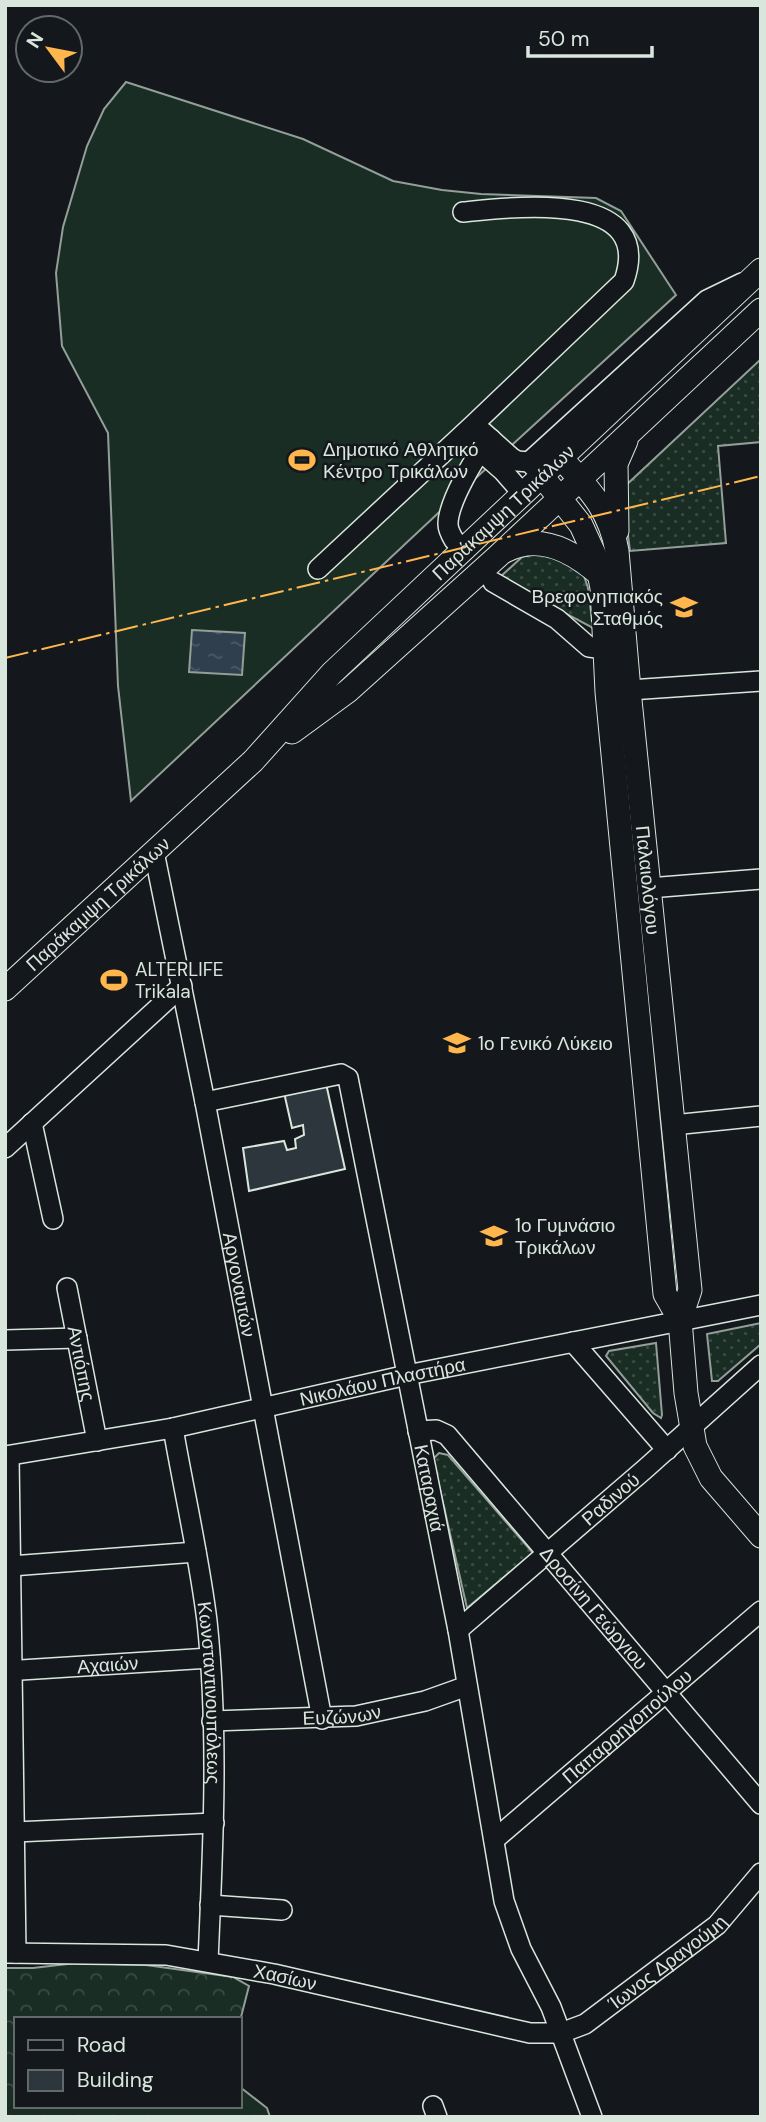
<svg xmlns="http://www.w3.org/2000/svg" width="766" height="2122" viewBox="0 0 766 2122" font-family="'DM Sans',sans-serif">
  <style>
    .grass { fill: url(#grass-dots); stroke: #939e99; stroke-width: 2 }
    .forest { fill: url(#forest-crowns); stroke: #939e99; stroke-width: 2 }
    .garden { fill: #1a2d24; stroke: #939e99; stroke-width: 2 }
    .water { fill: url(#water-ripples); stroke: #939e99; stroke-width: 2 }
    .building { fill: #2c363c; stroke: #d8e6dc; stroke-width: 2 }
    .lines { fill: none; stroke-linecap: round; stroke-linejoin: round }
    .minor-casing { stroke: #d8e6dc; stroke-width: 22 }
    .major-casing { stroke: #d8e6dc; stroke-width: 25 }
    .minor { stroke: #14181c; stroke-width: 19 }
    .major { stroke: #14181c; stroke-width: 23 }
    .power { stroke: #ffb74d; stroke-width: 2; stroke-dasharray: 24 5 3.5 5; stroke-linecap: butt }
    .labels { text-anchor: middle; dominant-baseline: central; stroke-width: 5; stroke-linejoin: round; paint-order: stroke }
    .poi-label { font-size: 19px; fill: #d8e6dc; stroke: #14181c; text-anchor: start }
    .street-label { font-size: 19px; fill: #d8e6dc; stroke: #14181c }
  </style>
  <defs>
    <pattern id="grass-dots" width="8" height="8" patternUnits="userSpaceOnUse" patternTransform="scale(1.75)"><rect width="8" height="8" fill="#1a2d24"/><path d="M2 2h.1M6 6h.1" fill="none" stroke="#3b4b43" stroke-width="1.8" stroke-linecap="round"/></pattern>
    <pattern id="forest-crowns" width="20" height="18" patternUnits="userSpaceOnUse" patternTransform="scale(1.75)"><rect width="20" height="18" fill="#1a2d24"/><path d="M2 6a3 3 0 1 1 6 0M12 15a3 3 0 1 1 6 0" fill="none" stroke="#3b4b43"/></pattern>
    <pattern id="water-ripples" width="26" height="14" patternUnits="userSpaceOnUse" patternTransform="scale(1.75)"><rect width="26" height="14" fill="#2f3f4d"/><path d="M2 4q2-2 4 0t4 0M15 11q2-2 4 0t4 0" fill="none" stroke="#4c5b66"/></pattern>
  </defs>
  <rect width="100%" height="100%" fill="#14181c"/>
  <g class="grass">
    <polygon points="761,359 761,442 718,446 726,543 630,551 622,489"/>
    <polygon points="540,552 582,570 588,588 593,628 499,578 522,557"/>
    <polygon points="761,1323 761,1344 718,1381 712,1381 707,1334"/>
    <polygon points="656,1343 662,1415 661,1418 653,1413 606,1356 609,1351"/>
    <polygon points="439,1453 448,1455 533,1553 467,1608 433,1459"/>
  </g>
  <polygon class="forest" points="76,1963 146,1965 233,1977 249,1986 240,2021 240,2019 16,2019 16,2106 240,2106 240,2087 267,2108 270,2117 5,2117 5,1968 33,1968"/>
  <polygon class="garden" points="126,82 303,139 393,181 442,190 481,194 596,198 621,211 676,295 466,487 131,801 118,686 108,433 62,346 56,273 63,227 87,146 104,109"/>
  <polygon class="water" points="192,630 245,633 242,675 189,672"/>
  <polygon class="building" points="325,1079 345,1169 249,1191 243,1148 284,1141 287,1150 296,1148 295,1139 304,1135 303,1125 292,1128 283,1088"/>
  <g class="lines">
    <g class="minor-casing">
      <g id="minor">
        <polyline points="483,432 512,458 517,461 529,462 537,470"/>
        <polyline points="471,443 503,471 523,494"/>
        <polyline points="529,462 707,300 742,283"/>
        <path d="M454,540C451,535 448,530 448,524C448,503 476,453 491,439"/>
        <path d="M318,569L474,424L624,281C656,189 514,207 463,212"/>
        <polyline points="493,582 557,619 589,647 605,649"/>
        <polyline points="615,691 761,681"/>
        <path id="s1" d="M154,852L205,1102L322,1719"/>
        <polyline points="649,888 761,879"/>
        <path id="s2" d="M205,1102L341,1074L348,1078L458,1630L504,1901L521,1949L551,2007L592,2117"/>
        <polyline points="32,1123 53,1219"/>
        <polyline points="673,1125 761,1116"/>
        <polyline points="5,1148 182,986"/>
        <path id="s3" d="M67,1288L97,1441"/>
        <polyline points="5,1340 77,1338"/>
        <polyline points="573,1342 667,1450"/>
        <path id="s4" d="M173,1428C184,1492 199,1556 207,1621C219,1734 213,1848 208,1961"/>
        <path id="s5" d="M418,1431L436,1430L447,1435L761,1804"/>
        <path id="s6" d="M5,1456L173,1428L407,1375L761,1305"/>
        <polyline points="9,1456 16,1953"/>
        <polyline points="11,1566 196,1552"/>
        <path id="s7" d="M458,1630L645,1469L761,1365"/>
        <path id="s8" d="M5,1671L210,1658"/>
        <path id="s9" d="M212,1721L356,1716L425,1701L467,1686"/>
        <polyline points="15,1832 214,1823"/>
        <path id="s10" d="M494,1840L761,1611"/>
        <polyline points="210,1905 282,1910"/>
        <path id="s11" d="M5,1953L166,1955L274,1974L530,2033H561L585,2024L717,1925L761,1873"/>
        <polyline points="433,2106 437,2117"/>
      </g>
    </g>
    <g class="major-casing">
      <g id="major">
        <path id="s12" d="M561,458C589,489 610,510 617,551L629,690L690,1290L680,1320L686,1393L695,1446L711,1478L761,1536"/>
        <polyline points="542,476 581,525 596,558 602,588 607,692 665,1294 680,1320"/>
        <polyline points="617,531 616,464 626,441"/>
        <path d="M505,551C540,532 574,552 600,575"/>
        <polyline points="292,732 348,691 497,557 761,310"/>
        <path id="s13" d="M5,989L253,761L332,673L761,270"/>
      </g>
    </g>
    <use href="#minor" class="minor"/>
    <use href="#major" class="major"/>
    <polyline class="power" points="5,658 761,476"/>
  </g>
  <defs>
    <g id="stadium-bare" transform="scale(2.1)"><path d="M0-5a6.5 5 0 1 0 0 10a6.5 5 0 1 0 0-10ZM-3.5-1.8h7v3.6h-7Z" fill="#ffb74d" stroke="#14181c" stroke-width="2.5" paint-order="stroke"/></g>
    <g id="school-bare" transform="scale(2.1)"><path d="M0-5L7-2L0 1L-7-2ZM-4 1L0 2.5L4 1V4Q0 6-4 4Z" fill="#ffb74d" stroke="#14181c" stroke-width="2.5" paint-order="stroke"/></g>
  </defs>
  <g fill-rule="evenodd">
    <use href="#stadium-bare" x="302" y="460"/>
    <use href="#school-bare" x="684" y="607"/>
    <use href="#stadium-bare" x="114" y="980"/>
    <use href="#school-bare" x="457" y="1043"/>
    <use href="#school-bare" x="494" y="1236"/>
  </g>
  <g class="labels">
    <g class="poi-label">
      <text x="323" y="449">Δημοτικό Αθλητικό<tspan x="323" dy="22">Κέντρο Τρικάλων</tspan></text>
      <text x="663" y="596" text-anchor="end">Βρεφονηπιακός<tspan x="663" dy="22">Σταθμός</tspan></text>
      <text x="135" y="969">ALTERLIFE<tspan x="135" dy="22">Trikala</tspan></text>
      <text x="478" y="1043">1ο Γενικό Λύκειο</text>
      <text x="515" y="1225">1ο Γυμνάσιο<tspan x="515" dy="22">Τρικάλων</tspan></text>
    </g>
    <g class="street-label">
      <text stroke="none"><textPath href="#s13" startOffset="690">Παράκαμψη Τρικάλων</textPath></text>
      <text stroke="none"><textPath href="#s12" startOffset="441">Παλαιολόγου</textPath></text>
      <text stroke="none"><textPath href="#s13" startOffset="126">Παράκαμψη Τρικάλων</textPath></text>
      <text stroke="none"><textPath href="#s1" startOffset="441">Αργοναυτών</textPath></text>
      <text stroke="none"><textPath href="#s3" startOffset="77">Αντιόπης</textPath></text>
      <text stroke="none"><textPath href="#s6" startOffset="385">Νικολάου Πλαστήρα</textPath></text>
      <text stroke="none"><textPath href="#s2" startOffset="565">Καταραχιά</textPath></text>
      <text stroke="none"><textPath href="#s7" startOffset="201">Ραδινού</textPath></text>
      <text stroke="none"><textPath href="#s5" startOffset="257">Δροσίνη Γεώργιου</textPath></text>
      <text stroke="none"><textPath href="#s8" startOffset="103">Αχαιών</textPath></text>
      <text stroke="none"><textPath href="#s4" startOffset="268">Κωνσταντινουπόλεως</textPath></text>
      <text stroke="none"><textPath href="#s9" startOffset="130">Ευζώνων</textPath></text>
      <text stroke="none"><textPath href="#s10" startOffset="175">Παπαρρηγοπούλου</textPath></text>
      <text stroke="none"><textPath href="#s11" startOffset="693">Ίωνος Δραγούμη</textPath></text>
      <text stroke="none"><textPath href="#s11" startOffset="282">Χασίων</textPath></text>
    </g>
  </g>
  <rect width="766" height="2122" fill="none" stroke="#d8e6dc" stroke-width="14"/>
  <rect x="14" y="2017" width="228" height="91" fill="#14181c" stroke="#626a69" stroke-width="2"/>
  <rect x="28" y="2040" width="35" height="10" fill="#14181c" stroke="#626a69" stroke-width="2"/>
  <text x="77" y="2052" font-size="21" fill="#d8e6dc">Road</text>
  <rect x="28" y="2070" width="35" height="21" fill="#2c363c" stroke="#626a69" stroke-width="2"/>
  <text x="77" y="2087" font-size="21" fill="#d8e6dc">Building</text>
  <g transform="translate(49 49) rotate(302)"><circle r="33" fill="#14181c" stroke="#626a69" stroke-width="2"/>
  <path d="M0-5L12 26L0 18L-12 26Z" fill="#ffb74d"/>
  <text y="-10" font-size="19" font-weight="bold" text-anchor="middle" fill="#d8e6dc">N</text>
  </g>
  <path d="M528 46v10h124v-10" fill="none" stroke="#d8e6dc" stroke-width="3.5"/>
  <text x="538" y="46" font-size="21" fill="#d8e6dc" stroke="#14181c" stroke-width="5" paint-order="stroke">50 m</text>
</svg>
